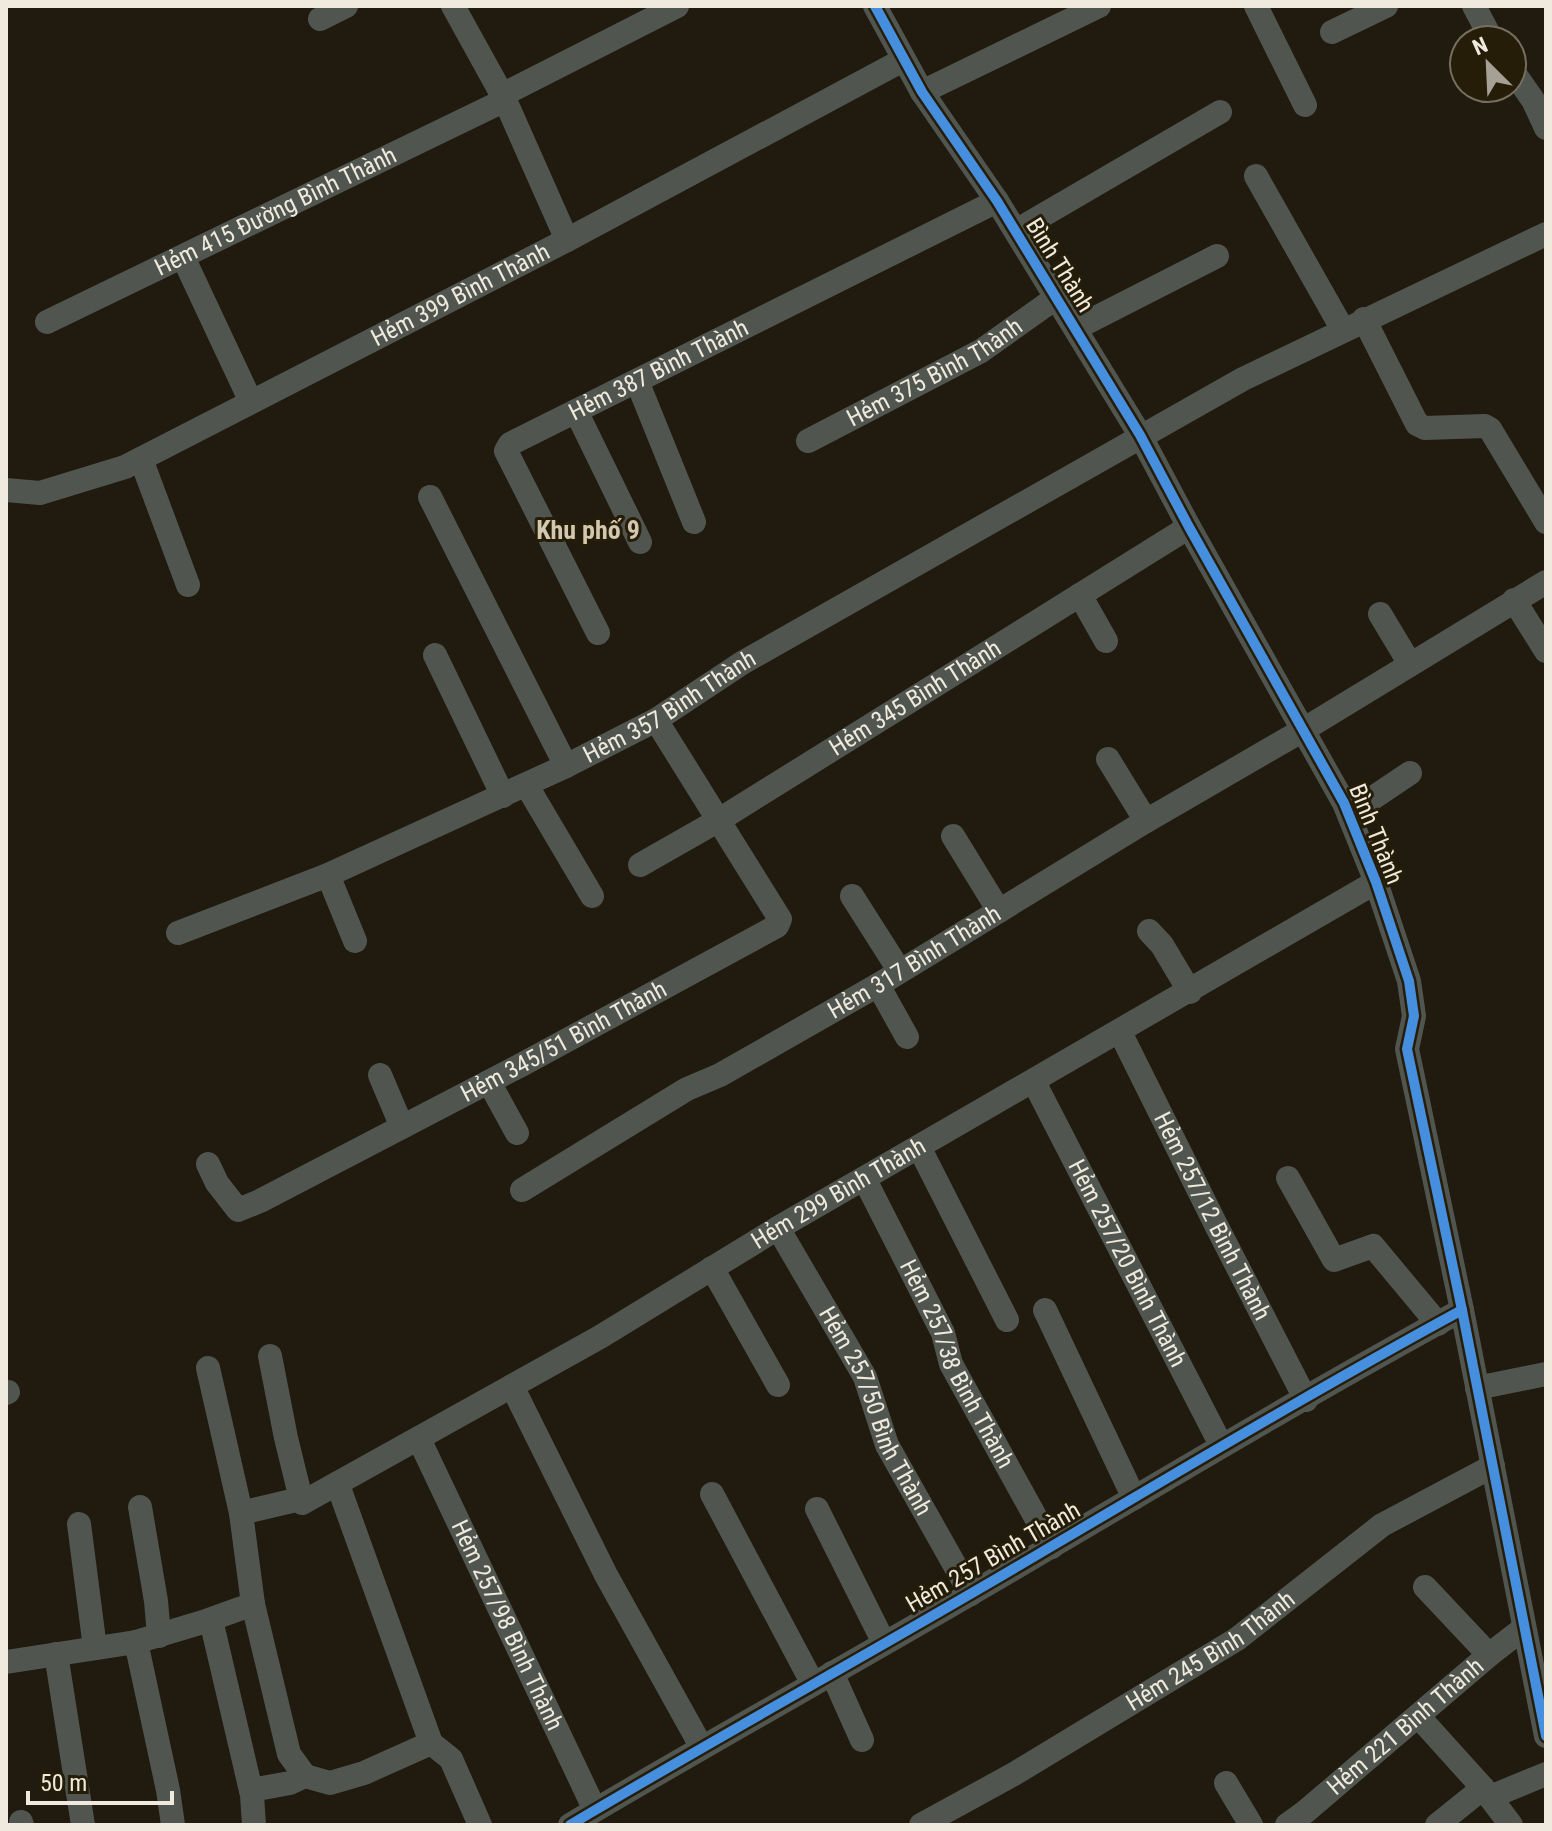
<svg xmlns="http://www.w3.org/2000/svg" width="1552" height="1831" viewBox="0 0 1552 1831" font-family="'Roboto Condensed',sans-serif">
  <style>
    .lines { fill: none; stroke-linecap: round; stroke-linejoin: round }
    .minor { stroke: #50564f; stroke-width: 24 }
    .cycleway-casing { stroke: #261d09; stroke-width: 15 }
    .cycleway { stroke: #468fdf; stroke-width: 10 }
    .labels { text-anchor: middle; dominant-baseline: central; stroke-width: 6; stroke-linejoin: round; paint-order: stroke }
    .street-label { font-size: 24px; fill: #efeadd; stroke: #261d09 }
    .neighbourhood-label { font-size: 26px; font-weight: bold; fill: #d3c7af; stroke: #261d09 }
  </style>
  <rect width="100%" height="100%" fill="#201a0f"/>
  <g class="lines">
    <g class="minor">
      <polyline points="453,6 505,100 567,240"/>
      <polyline points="875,6 922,92 997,201 1140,435 1189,527 1344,803 1376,882 1409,981 1414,1016 1407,1049 1462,1310 1546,1736"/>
      <polyline points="1256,6 1305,105"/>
      <polyline points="1474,6 1492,40"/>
      <polyline points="320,19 346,6"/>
      <polyline points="1332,32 1386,6"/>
      <polyline points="1512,70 1533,100 1546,128"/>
      <polyline points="922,92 1099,6"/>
      <polyline points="502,95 677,6"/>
      <polyline points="1256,176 1343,330"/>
      <polyline points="1016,231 1220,112"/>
      <polyline points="183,257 251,402"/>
      <polyline points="1364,319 1417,424 1425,428 1485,426 1490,429 1546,522"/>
      <path id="s1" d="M47,322L505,100"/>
      <polyline points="1076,328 1217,256"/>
      <polyline points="637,381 694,522"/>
      <polyline points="576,411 640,542"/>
      <path id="s2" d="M808,441L981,351L1057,297"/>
      <polyline points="141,459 188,585"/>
      <path id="s3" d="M6,490L40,493L125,467L567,240L903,60"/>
      <polyline points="430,497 566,766"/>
      <polyline points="1080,595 1106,641"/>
      <polyline points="1514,600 1546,651"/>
      <polyline points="1380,614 1410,664"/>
      <path id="s4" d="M598,633L506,451L510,444L997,201"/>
      <polyline points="435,655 503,796"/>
      <polyline points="1108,759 1146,821"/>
      <polyline points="527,786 592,896"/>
      <polyline points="1349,814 1410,773"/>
      <polyline points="953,836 999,911"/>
      <path id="s5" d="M640,865L719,820L1189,527"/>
      <polyline points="328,875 355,941"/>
      <polyline points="852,896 899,970"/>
      <polyline points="1149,931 1162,945 1190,992"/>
      <path id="s6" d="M178,933L328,875L566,766L656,720L742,663L1243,379L1546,234"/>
      <polyline points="878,985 907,1037"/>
      <path id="s7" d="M1120,1032L1217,1227L1306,1400"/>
      <polyline points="380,1075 402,1127"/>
      <polyline points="489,1082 517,1133"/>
      <path id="s8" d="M1034,1082L1221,1445"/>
      <polyline points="919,1147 1007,1320"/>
      <path id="s9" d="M208,1164L217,1183L238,1210L260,1201L523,1064L777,926L780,919L656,720"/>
      <polyline points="1288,1178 1334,1260 1373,1246 1438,1324"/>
      <path id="s10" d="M865,1180L943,1333L951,1364L1052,1547"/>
      <path id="s11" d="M522,1190L687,1089L720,1075L878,985L1146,821L1303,730L1546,582"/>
      <path id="s12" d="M778,1228L865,1377L887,1445L971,1594"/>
      <polyline points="712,1268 778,1385"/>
      <polyline points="1045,1310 1134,1498"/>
      <path id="s13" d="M270,1356L286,1438L302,1503L600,1337L778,1228L1376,882"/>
      <polyline points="208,1368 241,1513"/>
      <polyline points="512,1386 606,1575 701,1746"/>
      <polyline points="1477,1388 1546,1374"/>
      <polyline points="6,1393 8,1392"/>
      <path id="s14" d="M419,1439L595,1810"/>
      <polyline points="338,1485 431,1743 451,1759 480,1825"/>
      <polyline points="712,1494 813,1684"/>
      <polyline points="140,1507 156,1601 159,1636"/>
      <polyline points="817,1509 884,1643"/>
      <polyline points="79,1524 95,1648"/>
      <polyline points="1425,1587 1489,1655"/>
      <polyline points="253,1604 289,1754 305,1776 330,1783 364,1773 431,1743"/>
      <polyline points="211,1620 252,1795 254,1825"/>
      <polyline points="136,1642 168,1790 173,1825"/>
      <polyline points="56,1654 83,1825"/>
      <polyline points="6,1662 136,1642 203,1622 253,1604 241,1513 300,1499"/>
      <polyline points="832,1673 862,1740"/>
      <polyline points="1418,1716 1483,1788 1511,1825"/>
      <polyline points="1226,1783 1251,1825"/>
      <polyline points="251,1790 290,1783 305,1776"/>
      <polyline points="1490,1797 1546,1774"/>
      <polyline points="21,1822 22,1825"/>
      <path d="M570,1825C728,1731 889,1643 1047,1549C1185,1468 1322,1386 1462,1310"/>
      <path id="s15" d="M921,1825L1014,1774L1237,1639L1382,1525L1493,1466"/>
      <path id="s16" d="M1287,1825L1305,1812L1489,1655L1524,1628"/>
      <polyline points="1437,1825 1483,1788"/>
    </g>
    <g class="cycleway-casing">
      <g id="cycleway">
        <polyline points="875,6 922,92 997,201 1140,435 1189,527 1344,803 1376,882 1409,981 1414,1016 1407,1049 1462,1310 1546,1736"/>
        <path d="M570,1825C728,1731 889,1643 1047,1549C1185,1468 1322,1386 1462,1310"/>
      </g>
    </g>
    <use href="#cycleway" class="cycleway"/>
  </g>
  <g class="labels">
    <g class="street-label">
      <text stroke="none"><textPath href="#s1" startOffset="254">Hẻm 415 Đường Bình Thành</textPath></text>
      <text transform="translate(1060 265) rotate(58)">Bình Thành</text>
      <text stroke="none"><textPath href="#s3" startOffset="500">Hẻm 399 Bình Thành</textPath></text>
      <text stroke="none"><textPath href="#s4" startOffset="378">Hẻm 387 Bình Thành</textPath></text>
      <text stroke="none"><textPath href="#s2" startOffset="144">Hẻm 375 Bình Thành</textPath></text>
      <text stroke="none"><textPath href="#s5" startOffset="322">Hẻm 345 Bình Thành</textPath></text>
      <text stroke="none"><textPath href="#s6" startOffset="542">Hẻm 357 Bình Thành</textPath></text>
      <text transform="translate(1376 834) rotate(68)">Bình Thành</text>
      <text stroke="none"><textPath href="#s11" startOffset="454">Hẻm 317 Bình Thành</textPath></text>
      <text stroke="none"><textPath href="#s9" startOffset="422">Hẻm 345/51 Bình Thành</textPath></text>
      <text stroke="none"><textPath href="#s13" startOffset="770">Hẻm 299 Bình Thành</textPath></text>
      <text stroke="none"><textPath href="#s7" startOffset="206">Hẻm 257/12 Bình Thành</textPath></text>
      <text stroke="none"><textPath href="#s8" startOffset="204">Hẻm 257/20 Bình Thành</textPath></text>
      <text stroke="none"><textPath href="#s10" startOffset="206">Hẻm 257/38 Bình Thành</textPath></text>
      <text stroke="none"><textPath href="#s12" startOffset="208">Hẻm 257/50 Bình Thành</textPath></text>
      <text transform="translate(993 1557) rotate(-30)">Hẻm 257 Bình Thành</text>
      <text stroke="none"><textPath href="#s14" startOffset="206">Hẻm 257/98 Bình Thành</textPath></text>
      <text stroke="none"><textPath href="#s15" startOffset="338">Hẻm 245 Bình Thành</textPath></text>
      <text stroke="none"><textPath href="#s16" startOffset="154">Hẻm 221 Bình Thành</textPath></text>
    </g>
    <g class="neighbourhood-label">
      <text x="588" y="530">Khu phố 9</text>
    </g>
  </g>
  <rect width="1552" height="1831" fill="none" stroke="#efeadd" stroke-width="16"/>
  <g transform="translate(1488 64) rotate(336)"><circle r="38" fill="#261d09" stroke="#766f5e" stroke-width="2"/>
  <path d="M0-6L14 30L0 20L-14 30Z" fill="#a7a195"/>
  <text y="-12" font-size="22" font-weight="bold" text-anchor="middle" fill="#efeadd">N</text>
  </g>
  <path d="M28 1791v12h144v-12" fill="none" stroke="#efeadd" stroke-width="4"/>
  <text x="40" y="1791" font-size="24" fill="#efeadd" stroke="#261d09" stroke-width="6" paint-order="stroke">50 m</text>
</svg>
